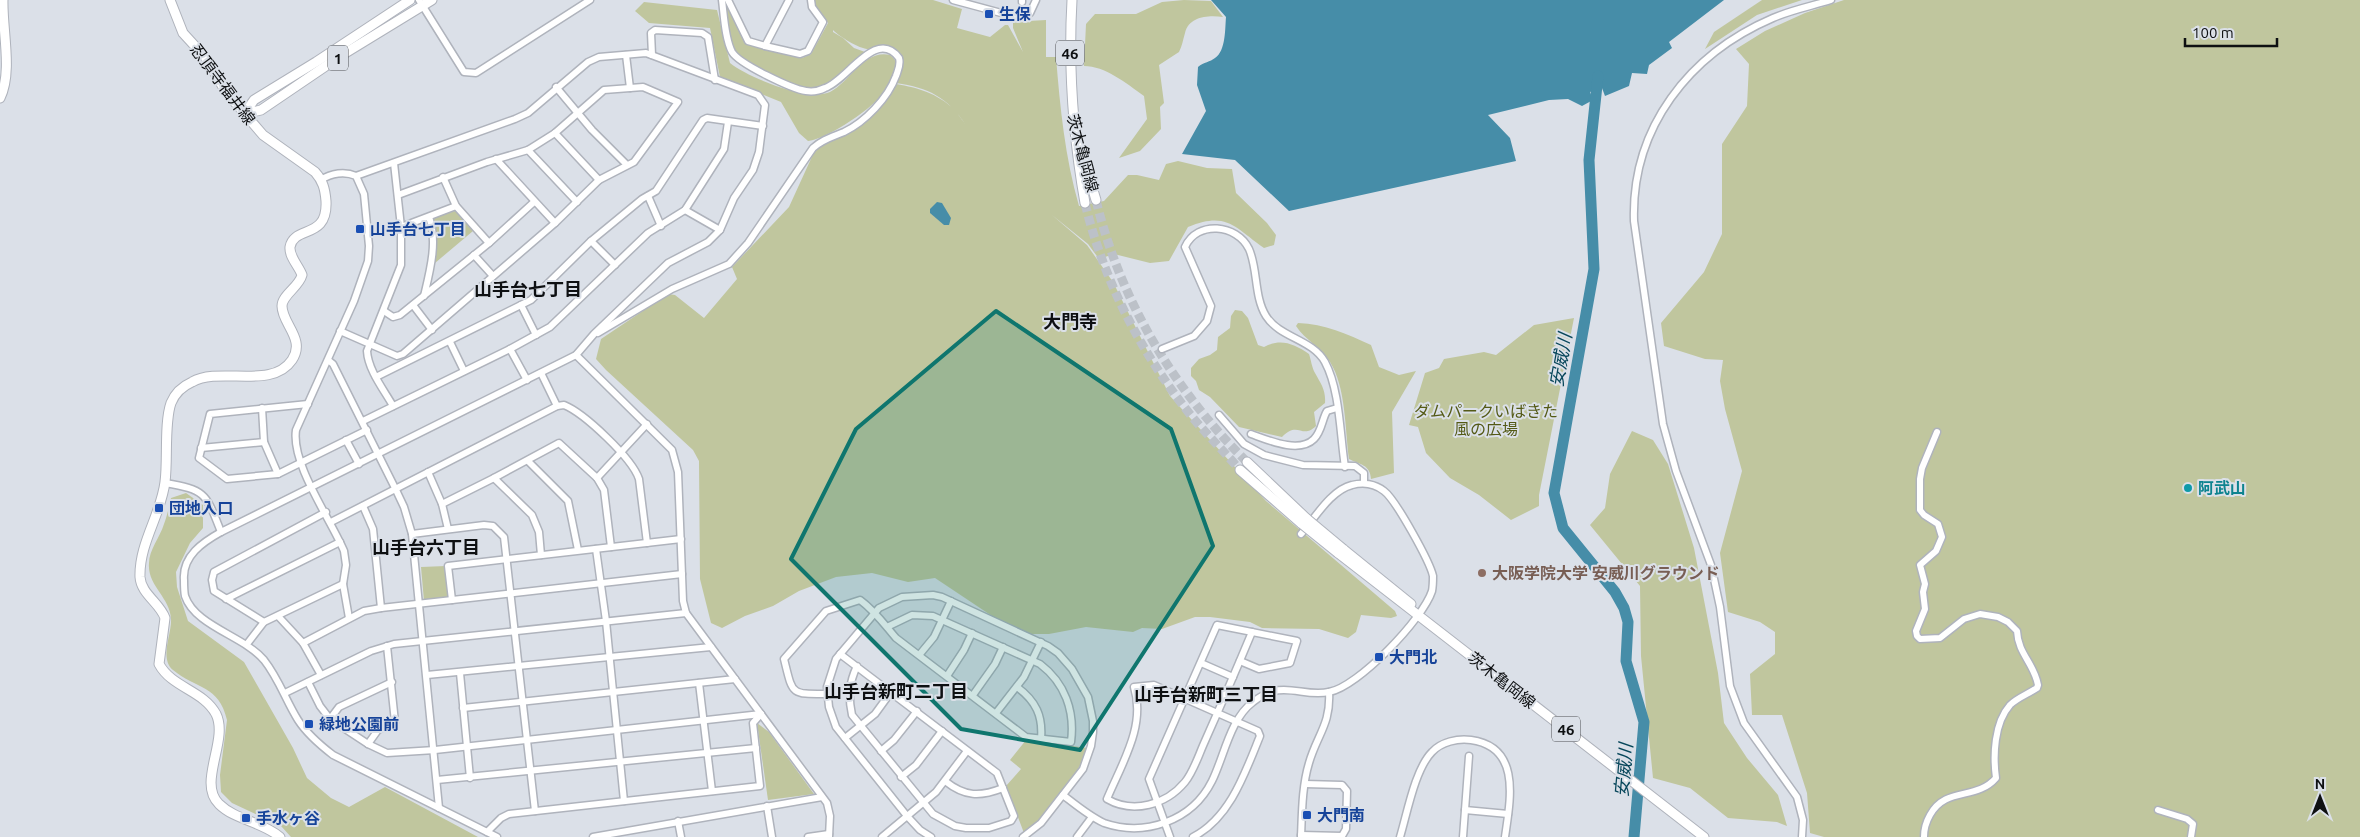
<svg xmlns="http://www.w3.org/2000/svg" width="2360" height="837" viewBox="0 0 2360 837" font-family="Ubuntu,'Noto Sans JP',sans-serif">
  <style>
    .green { fill: #c0c69e }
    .water { fill: #468da8 }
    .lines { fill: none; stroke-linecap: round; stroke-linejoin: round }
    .river { stroke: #468da8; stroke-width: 11 }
    .major-tunnel { stroke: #bcc1c8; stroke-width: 9; stroke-dasharray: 9 4.5; stroke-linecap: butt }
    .minor-casing { stroke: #afb3bc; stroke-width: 9 }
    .major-casing { stroke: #afb3bc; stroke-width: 11 }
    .minor { stroke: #fff; stroke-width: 6 }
    .major { stroke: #fff; stroke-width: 9 }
    .major-bridge-casing { stroke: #afb3bc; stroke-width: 11; stroke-linecap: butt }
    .major-bridge { stroke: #fff; stroke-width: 9 }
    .marked { fill: #0f766e; fill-opacity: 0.2; stroke: #0f766e; stroke-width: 4; stroke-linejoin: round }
    .transit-dot { fill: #1a4fb4; stroke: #dbe0e8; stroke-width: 2 }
    .culture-dot { fill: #0f9aa8; stroke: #dbe0e8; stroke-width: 2 }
    .education-dot { fill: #8d6e63; stroke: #dbe0e8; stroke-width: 2 }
    .labels { text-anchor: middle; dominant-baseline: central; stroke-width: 4; stroke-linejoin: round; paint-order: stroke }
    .shield { fill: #dbe0e8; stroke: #4c4e52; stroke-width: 1 }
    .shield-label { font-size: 15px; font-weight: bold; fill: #0e1012 }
    .transit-label { font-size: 16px; font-weight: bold; fill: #164399; stroke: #dbe0e8; text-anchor: start }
    .street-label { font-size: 16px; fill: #0e1012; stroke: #dbe0e8 }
    .park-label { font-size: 16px; fill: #545a16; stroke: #dbe0e8 }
    .culture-label { font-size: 16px; font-weight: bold; fill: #0d838f; stroke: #dbe0e8; text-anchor: start }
    .education-label { font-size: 16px; font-weight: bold; fill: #785e54; stroke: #dbe0e8; text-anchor: start }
    .neighbourhood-label { font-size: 18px; font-weight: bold; fill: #0e1012; stroke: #dbe0e8 }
    .water-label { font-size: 18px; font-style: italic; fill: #08475b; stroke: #dbe0e8 }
  </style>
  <rect width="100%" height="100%" fill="#dbe0e8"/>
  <g class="green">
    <path d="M814,0H933L962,9L957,28L990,37L1005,25H1008L1023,52L1013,28V22L1046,20V57H1056C1060,107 1065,158 1079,206L1104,201L1128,175H1137L1159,180L1166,164L1178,161L1207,168L1232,169L1236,193L1267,223L1276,235L1274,245L1264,248C1234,227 1227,211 1188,227L1169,261L1150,263L1114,254L1099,259L1088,244L1052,215L1087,245L1113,282L1170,396L1266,501L1395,611L1397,616L1391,618L1361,615L1356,632L1348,638L1319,629L1262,628L1250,622L1210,617H1195L1162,629L1142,628L1133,632L1086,627L1049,634H1025L1007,626L935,578L908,582L872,573L836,577L799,591L773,606L745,616L722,628L711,623L700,579L699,461L693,450L606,370L596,359L601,339L668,294L675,295L704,318L737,279L732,267L789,207L815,150L825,141L847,133L878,110L896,84C919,88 936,93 954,109C958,114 962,120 966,125C947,97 929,88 896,83L903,60C894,40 886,48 870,49C860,50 839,36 833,30V32L843,38L854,48L865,52C849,63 838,84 816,88C800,90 747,65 736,53C731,46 724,8 726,1L748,44L802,58L811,54L828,23L815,6Z"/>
    <path d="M1184,0L1211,1L1223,17C1209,15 1189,16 1185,33C1183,40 1182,46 1179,52L1159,65L1164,103L1160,107L1161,129L1140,151L1119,158L1147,119L1144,96C1126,83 1105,66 1084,66L1086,24L1095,14H1136L1162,2Z"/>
    <polygon points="1762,0 1802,0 1757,15 1705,49 1714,32"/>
    <polygon points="1844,0 2360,0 2360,837 1824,837 1810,833 1807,793 1782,715 1752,715 1750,674 1775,654 1775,632 1760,622 1728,612 1720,553 1742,471 1725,409 1720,381 1723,360 1705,359 1664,346 1661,323 1704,272 1722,234 1722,144 1747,106 1749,64 1736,49 1765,31 1805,13"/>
    <path d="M644,2L717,10L730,63C749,78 808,102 830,92C850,82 864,49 890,55C923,79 832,139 808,141L799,133L781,102L720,77L710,28L649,23L635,11Z"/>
    <polygon points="455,211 473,231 435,263 433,218"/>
    <path d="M1235,310L1242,311L1248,318L1258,345L1264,347C1281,338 1294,344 1309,354C1311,360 1312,368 1315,373C1321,384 1326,390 1325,403L1314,412L1316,426C1302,440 1298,420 1282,437L1239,427L1210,397L1199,390L1196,381L1191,376V368L1199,359L1210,355L1217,350L1218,337L1230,328L1231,316Z"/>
    <polygon points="1574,318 1539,495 1539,506 1511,520 1479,495 1450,478 1426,453 1418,427 1409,425 1425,373 1439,368 1444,359 1484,352 1496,355 1534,325"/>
    <path d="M1298,323C1325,324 1347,334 1371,345L1379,367L1399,375L1416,371L1392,412L1394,473L1371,479C1370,464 1360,465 1349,459C1345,429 1346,387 1330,362C1321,347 1305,340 1296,326Z"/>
    <polygon points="1632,431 1653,440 1668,464 1694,548 1718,673 1724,723 1747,758 1778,795 1787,826 1777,822 1728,818 1690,788 1653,778 1641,656 1640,586 1590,525 1605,508 1610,474"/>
    <path d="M186,493L203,505V528L190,543L176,572L177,587L188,621L244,662L293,748L307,778L331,798L349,807L385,787L478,837H291L281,826L232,803L221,792L220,775L227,720C219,685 196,689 173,670C159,658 172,634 171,619C170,597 147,586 149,563C149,550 160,537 164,524C167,516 169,507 171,498Z"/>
    <polygon points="446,566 450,599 424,601 421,567"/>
    <polygon points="757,723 769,732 814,794 768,800"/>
    <path d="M1026,740L1088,748C1077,777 1049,815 1024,833L1006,786L1021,769L1010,760Z"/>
  </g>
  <g class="water">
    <path d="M1211,0H1724L1669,42L1672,48L1649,65L1647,74L1632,73L1629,86L1605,96L1602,88L1590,92L1593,100L1582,106L1568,99L1549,100L1488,115L1510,138L1516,161L1289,211L1235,160L1182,154L1206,111L1197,85L1198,67C1204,62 1210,62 1215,58C1226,51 1225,28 1226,17Z"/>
    <polygon points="937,202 942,203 951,218 949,225 944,225 930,213 930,209"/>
  </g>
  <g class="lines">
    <polyline class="river" points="1598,76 1589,160 1594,269 1554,493 1563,528 1615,592 1624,608 1628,622 1626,661 1644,722 1634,837"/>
    <g class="major-tunnel">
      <path d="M1096,200C1120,300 1174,390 1247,462"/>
      <path d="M1085,203C1103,279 1140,351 1189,413C1205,433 1223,450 1240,470"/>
    </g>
    <g class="minor-casing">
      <g id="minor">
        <polyline points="419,0 464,72 476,73 590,0"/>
        <polyline points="728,0 748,41 765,46"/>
        <polyline points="789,0 765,46 800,54 808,51 823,22 812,7 811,0"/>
        <polyline points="953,0 1016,17 1023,16 1030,13 1036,0"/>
        <polyline points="1022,0 1022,2"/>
        <polyline points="626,55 630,88"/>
        <polyline points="652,55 651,33 655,30 702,33 708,37 715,80"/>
        <polyline points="556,87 592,130 627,165"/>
        <polyline points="555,133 599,180"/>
        <polyline points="528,150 577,202"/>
        <polyline points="496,159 555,223"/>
        <path d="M356,176L515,119L528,113L588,62L599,57L646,53L758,95L765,105L759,152L753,170L734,198L720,230L708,242L668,263L594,334L576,355L221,532C203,542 182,556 184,580C184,585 184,591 185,596C195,626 244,636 264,660C279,679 286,701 298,720C307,734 320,745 333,755L497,837"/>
        <polyline points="443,177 456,206 489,243"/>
        <path d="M321,180C331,173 345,171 356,176L364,194L369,246L368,261L354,301L296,430C291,464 330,518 344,551L346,565L343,584L349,618"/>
        <polyline points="648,196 661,226"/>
        <polyline points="685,210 720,230"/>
        <polyline points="401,227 456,206"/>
        <polyline points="591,241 615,265"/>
        <polyline points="474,255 493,276"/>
        <path d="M424,296C430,271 438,241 429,217"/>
        <polyline points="413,305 432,330"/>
        <polyline points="521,305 536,335"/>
        <polyline points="384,311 393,317 400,315 489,243 534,202"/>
        <polyline points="340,331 397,356 403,354 555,223 599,180 634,162 678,102 643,87 604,90 555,133 528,150 487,162 398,195"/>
        <path d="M598,333L672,289L729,264L748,243L813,148C823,139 832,137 844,132C865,122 888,98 896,76C898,70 901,65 899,58C876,27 847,81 825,88C819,91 812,92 806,91C792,89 739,64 732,52C725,39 724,16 722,0"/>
        <polyline points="450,342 464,371"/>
        <polyline points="510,349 527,380"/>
        <path d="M1162,349L1194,336L1207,321L1211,306L1185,247C1197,220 1237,224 1249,249C1258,269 1254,297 1266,316C1280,338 1312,339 1325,362C1340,390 1340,435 1345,467"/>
        <polyline points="576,355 672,450 678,472 683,601 686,613 827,803 830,816 829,837"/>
        <polyline points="328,360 333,364 396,490 404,507 412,534 439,808"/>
        <polyline points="541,373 557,406"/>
        <polyline points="376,377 531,300 591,241 642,199 656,191 703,120 707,118 763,126"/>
        <polyline points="308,404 210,414 199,458 227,479 278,474 367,430"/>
        <path d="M393,406C384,390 368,370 367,351L401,265V227L394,163"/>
        <polyline points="262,408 264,442"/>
        <polyline points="1219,415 1244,444 1264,455 1303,465 1355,466 1364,473 1364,483"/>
        <polyline points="363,421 510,349 550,327 648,233 685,210 724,149 728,122"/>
        <path d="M1251,434C1268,440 1299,454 1314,439C1322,431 1322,419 1327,411L1337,408"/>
        <polyline points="346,440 359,464"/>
        <polyline points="201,448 264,442 278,474"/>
        <polyline points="528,461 568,501 578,550"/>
        <polyline points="428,472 442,504 448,529"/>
        <polyline points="494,478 532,515 539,532 541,555"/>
        <polyline points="597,478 647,424"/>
        <path d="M165,483C207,490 206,494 221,532"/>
        <polyline points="442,504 494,478 559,443 597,478 604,490 611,547"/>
        <polyline points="363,506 373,529 381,608"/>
        <path d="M331,522L557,406L564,405C584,413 632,458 639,479L647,543"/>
        <polyline points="412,534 484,525 493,526 504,537 535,811"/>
        <polyline points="596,549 606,621 624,801"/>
        <polyline points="226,599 340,542"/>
        <polyline points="452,600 448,566 681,539"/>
        <polyline points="278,616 303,643 321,675"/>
        <polyline points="264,622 214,591 212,580 214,572 326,512"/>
        <polyline points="303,643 364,611 381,608 682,574"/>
        <polyline points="247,644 264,622 343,584"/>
        <path d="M840,654L997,773L1014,816L1011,821L989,828H966L955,826L933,814L852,715C848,696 849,683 857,666"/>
        <polyline points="920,654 934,637 951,601"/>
        <polyline points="1201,663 1233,677"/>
        <polyline points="460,673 470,778"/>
        <polyline points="427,675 711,647"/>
        <polyline points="947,676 964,650 972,633"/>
        <polyline points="308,682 320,706 330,719 368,744 387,753 435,750 761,714"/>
        <polyline points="699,683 712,791"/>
        <path d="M1017,687C1036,701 1043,716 1041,739"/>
        <polyline points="285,693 371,651 394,644 686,613"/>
        <path d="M827,694C790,694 793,695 784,659L826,611L860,600C875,611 884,624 896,638L1026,737L1071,742C1075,711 1065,683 1040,664L933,616L912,615L887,627"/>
        <polyline points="973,695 995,664 1003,647"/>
        <polyline points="463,708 735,679"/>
        <polyline points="996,713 1024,677 1041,642"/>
        <polyline points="330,719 339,707 392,682"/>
        <polyline points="845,738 875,714 891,692"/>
        <polyline points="368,744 378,730 395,722 387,646"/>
        <polyline points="881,751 894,740 917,711"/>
        <polyline points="901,777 916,765 942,731"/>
        <polyline points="437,780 756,748"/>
        <path d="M945,781C965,797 980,797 1003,788"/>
        <path d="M1063,795C1076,805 1089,816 1104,823C1145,837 1192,821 1212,781C1224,757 1230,719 1253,702C1283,678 1301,698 1329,692C1358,687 1423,619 1432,591C1433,586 1433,581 1433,576C1430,562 1396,500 1384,491C1375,484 1363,482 1352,485C1331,490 1315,518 1301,534"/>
        <polyline points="767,806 772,837"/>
        <polyline points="1465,810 1508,814"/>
        <polyline points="2158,810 2187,819 2193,824 2191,837"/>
        <polyline points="678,821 681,837"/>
        <polyline points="487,832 501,818 509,814 760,786 753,723 761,714"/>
        <polyline points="1301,835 1342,836 1346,829 1347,791 1342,785 1305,784"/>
        <polyline points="593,837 822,797"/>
        <polyline points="808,837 829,834"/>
        <polyline points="882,837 936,792 967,751"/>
        <polyline points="931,837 920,830 907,816 836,727 829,707 827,687 836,659 879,608 902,597 933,595 942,597 1048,646 1058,653 1072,669 1088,697 1093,721 1093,732 1091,746 1083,769 1041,823 1023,837"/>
        <polyline points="1077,837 1092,817"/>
        <polyline points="1170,837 1149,779 1217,625 1297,641 1290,663 1259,669 1240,661"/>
        <path d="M1193,837C1230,818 1245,773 1260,736L1258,731L1154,685L1134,687C1146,726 1122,763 1107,799C1133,814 1166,805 1185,782C1194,771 1199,754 1205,741C1221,705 1237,668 1252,632"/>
        <path d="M1301,837C1302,813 1302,786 1309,763C1317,735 1331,724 1329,692"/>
        <path d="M1400,837C1407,814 1415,769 1432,752C1441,742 1458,738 1471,740C1522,747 1510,801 1505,837"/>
        <polyline points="1463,837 1469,756"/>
        <path d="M1802,837L1803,820L1797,797L1744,723L1730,686L1720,607L1711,565L1676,471L1663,424L1634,221C1631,128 1689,54 1773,18C1791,10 1812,6 1831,0"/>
        <path d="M1924,837C1924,828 1926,822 1930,815C1946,786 1976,801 1996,778C1993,756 1994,723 2010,705C2017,698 2028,694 2037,688L2038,685C2034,663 2018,654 2017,631L2008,622L1998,617L1980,614L1964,619L1940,638L1920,639L1917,636L1916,631L1925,609L1923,592L1925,584L1920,565L1936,551L1942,537L1938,524L1924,515L1920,510V479L1922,468L1937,432"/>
      </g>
    </g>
    <g class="major-casing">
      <g id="major">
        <path d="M170,0L183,33L205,57L226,92L263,135L315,172C323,181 325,189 326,201C328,240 294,225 290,247C289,257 299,266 302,275C299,287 282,295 282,306C282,324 306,339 292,360C272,390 220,366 192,382C183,386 175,393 171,403C164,423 168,460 165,482C161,515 139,543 140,577C141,594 160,603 165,618L159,664C172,688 203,690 216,714C229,740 197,783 219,804C235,820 263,822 280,837"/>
        <path d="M1072,0C1068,69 1073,135 1085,203"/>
        <path d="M0,98C13,72 2,29 3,0"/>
        <polyline points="244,114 261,110 342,55 432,0"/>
        <polyline points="244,114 254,100 316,62 410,0"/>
        <polyline points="1080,147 1096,200"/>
        <polyline points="1247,462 1307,519"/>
        <polyline points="1240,470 1302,524"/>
        <polyline points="1343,549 1411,604"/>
        <polyline points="1338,553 1704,837"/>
      </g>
    </g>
    <use href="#minor" class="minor"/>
    <use href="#major" class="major"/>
    <g class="major-bridge-casing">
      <g id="major-bridge">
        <polyline points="1307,519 1343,549"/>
        <polyline points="1302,524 1338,553"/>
      </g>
    </g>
    <use href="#major-bridge" class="major-bridge"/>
  </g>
  <path class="marked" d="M996,311L1171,429L1213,546L1080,750L961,729L791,559L856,429Z"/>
  <g class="transit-dot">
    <rect x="984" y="9" width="10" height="10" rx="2.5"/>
    <rect x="355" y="224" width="10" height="10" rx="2.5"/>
    <rect x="154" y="503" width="10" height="10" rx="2.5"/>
    <rect x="1374" y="652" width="10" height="10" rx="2.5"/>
    <rect x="304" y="719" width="10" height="10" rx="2.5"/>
    <rect x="1302" y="810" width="10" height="10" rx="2.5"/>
    <rect x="241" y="813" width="10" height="10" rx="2.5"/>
  </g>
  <circle class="culture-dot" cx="2188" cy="488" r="5"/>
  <circle class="education-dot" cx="1482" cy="573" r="5"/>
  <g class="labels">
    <g class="shield">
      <rect x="1056" y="40.5" width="28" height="25" rx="4"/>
      <rect x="328" y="45.5" width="20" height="25" rx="4"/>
      <rect x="1552" y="716.5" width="28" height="25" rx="4"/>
    </g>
    <g class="shield-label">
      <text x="1070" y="53">46</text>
      <text x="338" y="58">1</text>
      <text x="1566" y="729">46</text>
    </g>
    <g class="transit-label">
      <text x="999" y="14">生保</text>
      <text x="370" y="229">山手台七丁目</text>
      <text x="169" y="508">団地入口</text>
      <text x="1389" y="657">大門北</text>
      <text x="319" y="724">緑地公園前</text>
      <text x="1317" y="815">大門南</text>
      <text x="256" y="818">手水ヶ谷</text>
    </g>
    <g class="street-label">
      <text transform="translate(223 84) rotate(53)">忍頂寺福井線</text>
      <text transform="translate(1083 153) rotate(75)">茨木亀岡線</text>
      <text transform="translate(1502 680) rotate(38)">茨木亀岡線</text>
    </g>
    <g class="park-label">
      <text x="1486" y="411">ダムパークいばきた<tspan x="1486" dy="18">風の広場</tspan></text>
    </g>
    <g class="culture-label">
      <text x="2198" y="488">阿武山</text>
    </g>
    <g class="education-label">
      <text x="1492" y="573">大阪学院大学 安威川グラウンド</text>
    </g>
    <g class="neighbourhood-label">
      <text x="528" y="289">山手台七丁目</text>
      <text x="1070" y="321">大門寺</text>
      <text x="426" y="547">山手台六丁目</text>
      <text x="896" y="691">山手台新町二丁目</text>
      <text x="1206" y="694">山手台新町三丁目</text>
    </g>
    <g class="water-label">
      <text transform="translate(1560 360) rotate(-80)">安威川</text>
      <text transform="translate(1623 770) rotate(-85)">安威川</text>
    </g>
  </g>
  <g transform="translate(2320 797)" stroke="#dbe0e8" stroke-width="4" paint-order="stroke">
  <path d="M0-4L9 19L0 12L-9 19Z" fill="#0e1012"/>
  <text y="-8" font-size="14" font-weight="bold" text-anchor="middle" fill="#0e1012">N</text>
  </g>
  <path d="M2185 38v8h92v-8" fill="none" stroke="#0e1012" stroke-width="2.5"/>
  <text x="2192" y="38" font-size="15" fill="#0e1012" stroke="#dbe0e8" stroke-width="4" paint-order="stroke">100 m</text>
</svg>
